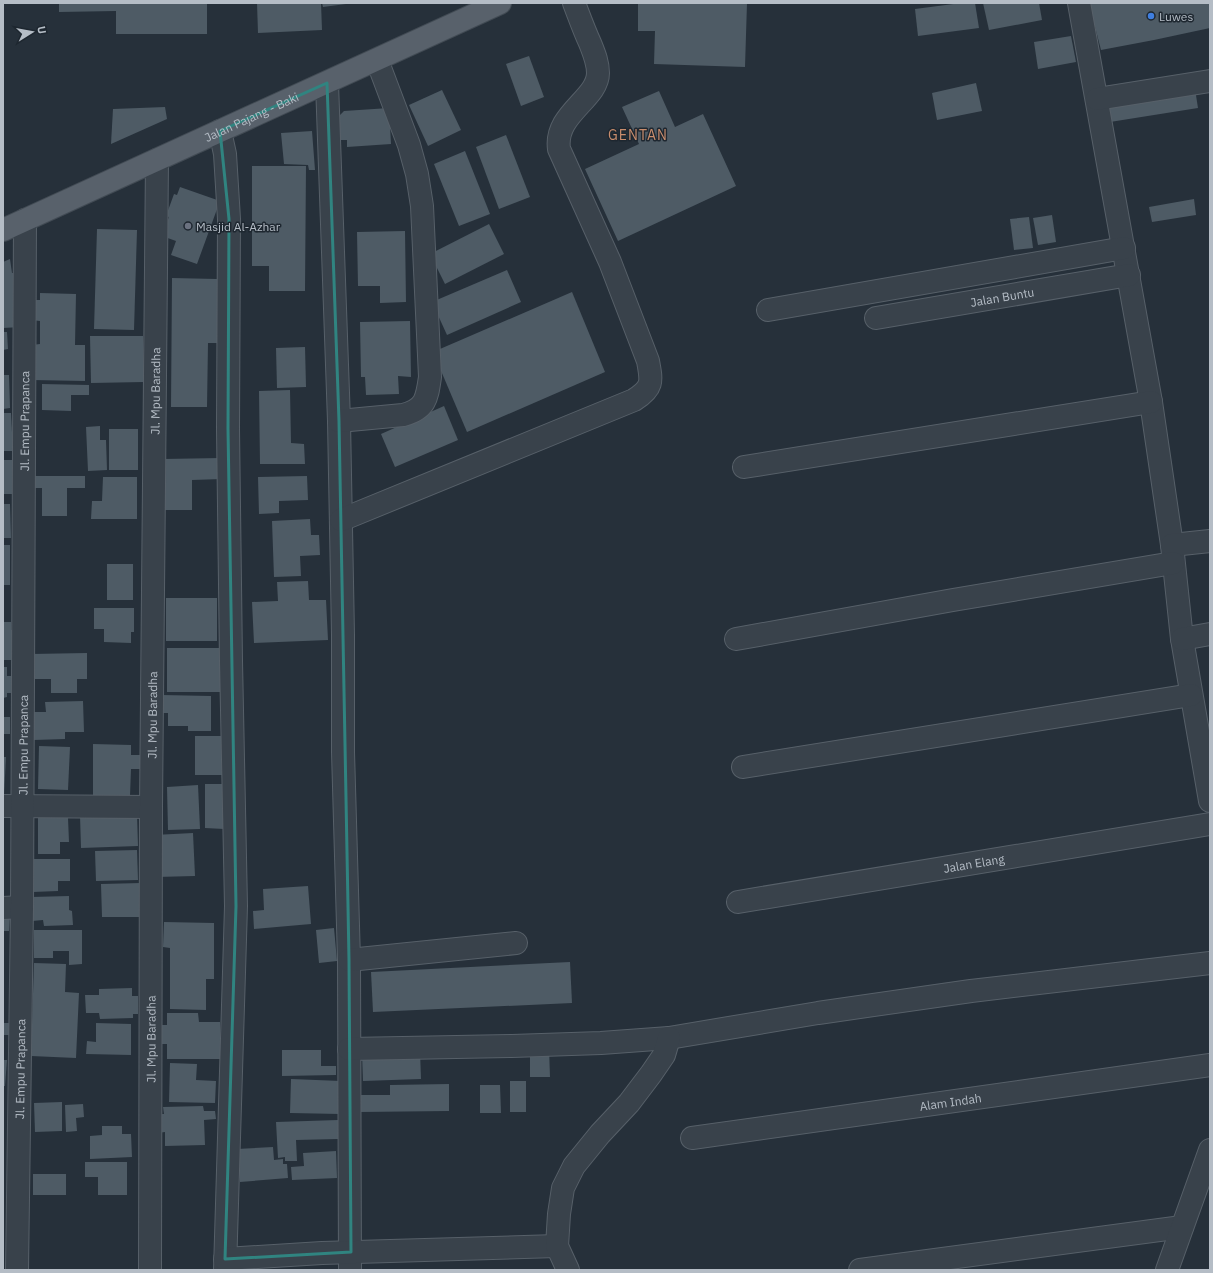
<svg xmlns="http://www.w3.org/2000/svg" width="1213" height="1273" viewBox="0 0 1213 1273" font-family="'IBM Plex Sans',sans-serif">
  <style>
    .building { fill: #4e5b65 }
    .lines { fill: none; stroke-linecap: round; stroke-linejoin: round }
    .minor-casing { stroke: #576069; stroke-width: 24 }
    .major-casing { stroke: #424b54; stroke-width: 24 }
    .minor { stroke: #39424b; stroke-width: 22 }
    .major { stroke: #58616b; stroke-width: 22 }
    .marked { fill: none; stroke: #308480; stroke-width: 3; stroke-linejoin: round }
    .shop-dot { fill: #3f7fe0; stroke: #1e2730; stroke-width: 1.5 }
    .worship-dot { fill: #6b7280; stroke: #1e2730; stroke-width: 1.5 }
    .labels { text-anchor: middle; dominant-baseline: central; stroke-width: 3; stroke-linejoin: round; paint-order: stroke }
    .poi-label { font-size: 12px; fill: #b5bdc6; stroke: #1e2730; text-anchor: start }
    .street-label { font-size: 12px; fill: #b5bdc6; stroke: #1e2730 }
    .quarter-label { font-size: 14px; letter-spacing: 1px; fill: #c98d6d; stroke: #1e2730 }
  </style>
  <rect width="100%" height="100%" fill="#26303a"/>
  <g class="building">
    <polygon points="59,3 207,3 207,34 116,34 116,11 59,12"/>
    <polygon points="257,3 321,3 322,30 258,33"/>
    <polygon points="322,3 346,3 346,4 323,7"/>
    <polygon points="638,3 747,3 745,67 654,64 655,31 638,31"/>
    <polygon points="961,3 975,3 979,28 918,36 915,9"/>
    <polygon points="983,3 1039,3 1042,20 989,30"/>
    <polygon points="1089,3 1210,3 1210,28 1154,40 1101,50"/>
    <polygon points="1071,36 1076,62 1038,69 1034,42"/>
    <polygon points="529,56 544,97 521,106 506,64"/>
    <polygon points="976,83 982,111 937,120 932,93"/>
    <polygon points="1195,89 1198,108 1110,122 1107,103"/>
    <polygon points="442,90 461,130 428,146 409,105"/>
    <polygon points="659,91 675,127 703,114 736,186 618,241 585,169 639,144 622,107"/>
    <polygon points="165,107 167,119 111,144 113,109"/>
    <polygon points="389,108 391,144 347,147 347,140 339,140 339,116 344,111"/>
    <polygon points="312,131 315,170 309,170 308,165 284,164 281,133"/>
    <polygon points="506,135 530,197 499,209 476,147"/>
    <polygon points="465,151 490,214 459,226 434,164"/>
    <polygon points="252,166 306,166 305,291 269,291 269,266 252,266"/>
    <polygon points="180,187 220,201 197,264 171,255 176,241 162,236 169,217 166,216 174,194 177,195"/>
    <polygon points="1194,199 1196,215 1152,222 1149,207"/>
    <polygon points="1052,215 1056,242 1038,245 1033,218"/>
    <polygon points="1029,217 1033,248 1014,250 1010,219"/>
    <polygon points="489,224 504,254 445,284 430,254"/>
    <polygon points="97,229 137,230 134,330 94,329"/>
    <polygon points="405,231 406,302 380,303 380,286 358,286 357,232"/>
    <polygon points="10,259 12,273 20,273 21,327 3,328 3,262"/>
    <polygon points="507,270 521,302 447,335 432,302"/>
    <polygon points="172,278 217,279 217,343 208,343 207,407 171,407"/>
    <polygon points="572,292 605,372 467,432 433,352"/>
    <polygon points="40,293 76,294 75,345 85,345 85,381 32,380 32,345 40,344 40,321 31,320 31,300 40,300"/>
    <polygon points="410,321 411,377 398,376 399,394 366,395 365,377 361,377 360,322"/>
    <polygon points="3,332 7,332 8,349 3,350"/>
    <polygon points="90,336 143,336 144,382 91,383"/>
    <polygon points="305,347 306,387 277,388 276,348"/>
    <polygon points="3,375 9,375 10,408 3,409"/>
    <polygon points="42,384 89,385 89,395 71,395 71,411 42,410"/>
    <polygon points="290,390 291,443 304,444 305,464 260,464 259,391"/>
    <polygon points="444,406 458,440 395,467 381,434"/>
    <polygon points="3,413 11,413 13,451 3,451"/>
    <polygon points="100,426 100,440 106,440 107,470 88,471 86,427"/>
    <rect x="109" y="429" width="29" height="41"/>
    <polygon points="221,458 222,479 192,480 192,510 164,510 163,459"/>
    <polygon points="3,460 12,460 13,494 3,494"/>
    <polygon points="31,476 85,476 85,488 67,488 67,516 42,516 42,488 31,488"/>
    <polygon points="307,476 308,500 279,501 279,513 259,514 258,477"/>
    <polygon points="103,477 137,477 137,519 91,519 92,501 102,501"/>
    <polygon points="3,504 10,504 11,538 3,538"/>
    <polygon points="310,519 311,535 319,535 320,555 300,556 301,576 274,577 272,521"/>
    <rect x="3" y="545" width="7" height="40"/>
    <rect x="107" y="564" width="26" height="36"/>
    <polygon points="308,581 309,600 326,600 328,640 254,643 252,602 278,601 277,582"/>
    <rect x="166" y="598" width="51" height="43"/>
    <polygon points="94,608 134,608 134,632 131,632 131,643 104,642 104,629 94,629"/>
    <polygon points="3,622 11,622 11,630 17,630 18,653 12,653 12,660 3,660"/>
    <rect x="167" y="648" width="54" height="44"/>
    <polygon points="87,653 87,679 77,679 77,693 51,693 51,679 32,679 31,654"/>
    <polygon points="3,667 7,667 7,676 12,676 12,693 7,693 7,697 3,698"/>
    <polygon points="162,695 211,696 211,731 188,731 188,726 168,726 168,713 162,713"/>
    <polygon points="83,701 84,732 65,732 65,739 34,740 33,712 46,712 45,702"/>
    <rect x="3" y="717" width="7" height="17"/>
    <polygon points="195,736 221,736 222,775 195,775"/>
    <polygon points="93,744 131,745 131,755 141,755 141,769 131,769 130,796 93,796"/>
    <polygon points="39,746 70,747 68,790 38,789"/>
    <polygon points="3,757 6,757 4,795 3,795"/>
    <polygon points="205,784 224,784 224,829 205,828"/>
    <polygon points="198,785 200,829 168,830 167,787"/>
    <polygon points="137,815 138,846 81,848 80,816"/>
    <polygon points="38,818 68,818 69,842 60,842 60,854 38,854"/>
    <polygon points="193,833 195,876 156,877 154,835"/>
    <polygon points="137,850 138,880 96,881 95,851"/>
    <polygon points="33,859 70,859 70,881 58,881 58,891 33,892"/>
    <polygon points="141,883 142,917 102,917 101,884"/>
    <polygon points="308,886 311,924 254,929 253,911 264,910 263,889"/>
    <polygon points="69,896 69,910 72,911 73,925 44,926 43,920 32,921 31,897"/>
    <polygon points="3,915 10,915 9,931 3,931"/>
    <polygon points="164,922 214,923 214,979 206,979 206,1010 170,1009 170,948 163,947"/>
    <polygon points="334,928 337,961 319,963 316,930"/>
    <polygon points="34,930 82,930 82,964 69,965 69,951 53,951 53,958 34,958"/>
    <polygon points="570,962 572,1003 373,1012 371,972"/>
    <polygon points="34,963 66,964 65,992 79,993 76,1058 31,1056"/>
    <polygon points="132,988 132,996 138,996 138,1014 133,1014 133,1018 100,1019 99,1013 86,1013 85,995 99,995 99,989"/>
    <polygon points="167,1013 198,1013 199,1022 220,1022 220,1059 167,1059 167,1044 157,1044 157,1025 167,1025"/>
    <polygon points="3,1023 10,1023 9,1035 3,1035"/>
    <polygon points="96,1023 131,1024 131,1055 86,1054 87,1041 96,1042"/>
    <polygon points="530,1048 549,1048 550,1077 530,1077"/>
    <polygon points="282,1050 321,1050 321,1066 336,1066 336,1075 282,1076"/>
    <polygon points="420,1051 421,1079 363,1081 362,1053"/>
    <polygon points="3,1060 7,1060 5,1086 3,1086"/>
    <polygon points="170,1063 197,1064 196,1080 216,1081 215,1103 169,1102"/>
    <polygon points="291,1079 341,1081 340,1114 290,1113"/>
    <rect x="510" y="1081" width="16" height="31"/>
    <polygon points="449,1084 449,1111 360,1112 360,1095 390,1095 390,1085"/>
    <polygon points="480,1085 500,1085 501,1113 480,1113"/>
    <polygon points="62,1102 62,1131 35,1132 34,1103"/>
    <polygon points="83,1104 84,1117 76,1118 77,1131 66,1132 65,1105"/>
    <polygon points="203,1106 204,1111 215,1111 216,1119 204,1120 205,1145 165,1146 165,1132 157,1133 157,1114 164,1114 163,1107"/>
    <polygon points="338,1120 338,1139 296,1140 297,1161 285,1161 285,1157 278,1158 276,1122"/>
    <polygon points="102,1126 122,1126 122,1134 131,1134 132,1157 90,1159 90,1136 102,1135"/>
    <polygon points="273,1147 274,1160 283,1159 283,1164 287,1164 288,1178 240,1182 237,1149"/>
    <polygon points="336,1151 337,1178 292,1180 291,1167 304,1166 303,1153"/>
    <polygon points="85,1162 127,1162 127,1195 98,1195 98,1177 85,1177"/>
    <rect x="33" y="1174" width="33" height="21"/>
  </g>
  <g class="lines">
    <g class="minor-casing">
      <g id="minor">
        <polyline points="1079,3 1151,402 1172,545 1182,639 1210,801"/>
        <polyline points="327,83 339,421 343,635 343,752 349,960 350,1270"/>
        <polyline points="1097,99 1210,81"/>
        <polyline points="220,131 225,154 229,219 228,429 231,661 236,906 225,1270"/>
        <polyline points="768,310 1124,248"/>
        <path id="s1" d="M876,318L1129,275"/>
        <path d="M339,421L403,415C426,409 427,398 430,377L422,206L417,174L409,145L377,60"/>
        <polyline points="744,467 1151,402"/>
        <path d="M341,520L634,400C653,388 652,382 648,361L610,262L559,149C554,114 598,99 598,73C598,62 594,53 590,43C584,30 579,16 574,3"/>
        <polyline points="1172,545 1210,541"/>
        <polyline points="736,639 953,600 1173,563"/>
        <polyline points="1182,639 1210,634"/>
        <polyline points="743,767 1191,695"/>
        <polyline points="3,806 151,807"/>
        <path id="s2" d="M738,902L1210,824"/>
        <polyline points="3,908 22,907"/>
        <polyline points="349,960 516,943"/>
        <polyline points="349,1049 512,1046 601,1043 669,1038 818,1013 971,991 1210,963"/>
        <path id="s3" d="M692,1138L1210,1065"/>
        <polyline points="225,1259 322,1253 557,1246"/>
        <path id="s4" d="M17,1270L22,907L25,220"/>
        <path id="s5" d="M150,1270L151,807L157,160"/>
        <polyline points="568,1270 557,1246 559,1214 563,1188 574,1166 600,1134 629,1103 651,1074 664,1055 669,1038"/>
        <polyline points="860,1270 1182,1227"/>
        <polyline points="1167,1270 1210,1150"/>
      </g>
    </g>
    <g class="major-casing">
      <g id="major">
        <path id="s6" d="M3,230L500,3"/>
      </g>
    </g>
    <use href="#minor" class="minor"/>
    <use href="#major" class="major"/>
  </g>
  <path class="marked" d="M327,83L339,421L349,960L351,1252L225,1259L236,906L228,429L229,219L220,131Z"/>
  <circle class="shop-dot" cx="1151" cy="16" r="4"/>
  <circle class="worship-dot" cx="188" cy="226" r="4"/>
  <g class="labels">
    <g class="poi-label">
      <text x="1159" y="16">Luwes</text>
      <text x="196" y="226">Masjid Al-Azhar</text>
    </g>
    <g class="street-label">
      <text stroke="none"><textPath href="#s6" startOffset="273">Jalan Pajang - Baki</textPath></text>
      <text stroke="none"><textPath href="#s1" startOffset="128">Jalan Buntu</textPath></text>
      <text stroke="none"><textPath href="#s5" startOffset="879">Jl. Mpu Baradha</textPath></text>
      <text stroke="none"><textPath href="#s4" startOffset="849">Jl. Empu Prapanca</textPath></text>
      <text stroke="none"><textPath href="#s5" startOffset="555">Jl. Mpu Baradha</textPath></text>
      <text stroke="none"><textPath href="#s4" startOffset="525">Jl. Empu Prapanca</textPath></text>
      <text stroke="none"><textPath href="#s2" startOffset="239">Jalan Elang</textPath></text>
      <text stroke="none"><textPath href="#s5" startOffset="231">Jl. Mpu Baradha</textPath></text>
      <text stroke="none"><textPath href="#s4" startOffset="201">Jl. Empu Prapanca</textPath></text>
      <text stroke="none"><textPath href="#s3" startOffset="261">Alam Indah</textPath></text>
    </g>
    <g class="quarter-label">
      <text x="638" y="135">GENTAN</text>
    </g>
  </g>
  <rect width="1213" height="1273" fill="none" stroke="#b5bdc6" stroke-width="8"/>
  <g transform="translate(32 32) rotate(79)" stroke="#1e2730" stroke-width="3" paint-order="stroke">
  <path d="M0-3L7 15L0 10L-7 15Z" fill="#b5bdc6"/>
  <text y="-6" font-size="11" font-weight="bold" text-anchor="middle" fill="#b5bdc6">U</text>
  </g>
</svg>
